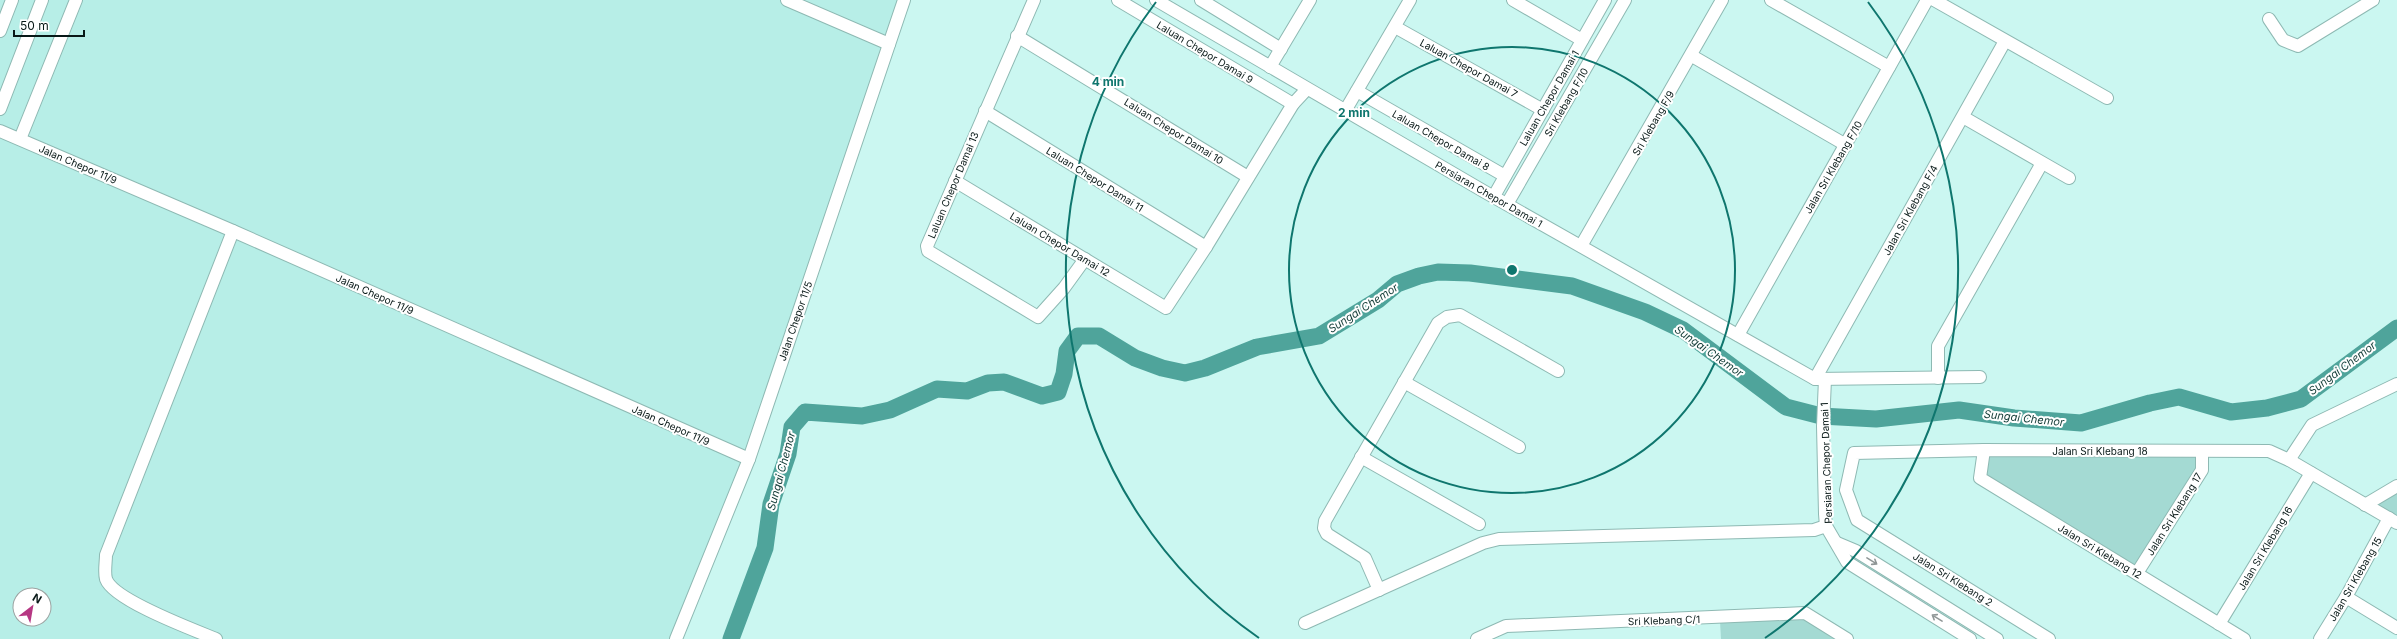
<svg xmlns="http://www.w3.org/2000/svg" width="2397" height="639" viewBox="0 0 2397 639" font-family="Inter,sans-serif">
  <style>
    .built { fill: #b7eee7; fill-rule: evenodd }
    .green { fill: #a4dad3 }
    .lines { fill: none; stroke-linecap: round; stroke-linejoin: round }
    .river { stroke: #4fa49b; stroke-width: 17 }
    .minor-casing { stroke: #8eb9b3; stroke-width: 14 }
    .minor { stroke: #fff; stroke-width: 12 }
    .oneway { stroke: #909797 }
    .ring { fill: none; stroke: #0f766e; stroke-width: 2 }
    .labels { text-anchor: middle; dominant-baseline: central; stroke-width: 4; stroke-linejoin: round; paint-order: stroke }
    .street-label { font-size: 10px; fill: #081817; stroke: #fff }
    .water-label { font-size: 11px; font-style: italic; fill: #19413c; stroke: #fff }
    .centre { fill: #0f766e; stroke: #fff; stroke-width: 2 }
    .ring-label { font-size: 12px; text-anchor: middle; font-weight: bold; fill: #0f766e; stroke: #fff; stroke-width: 4; stroke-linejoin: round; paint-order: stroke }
  </style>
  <rect width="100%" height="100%" fill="#cbf7f1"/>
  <path class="built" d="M0,0H904L749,459L676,639H0ZM20,595H44V619H20Z"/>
  <g class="green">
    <polygon points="1984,450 2202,451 2202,470 2137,573 1980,478"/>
    <polygon points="2397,488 2397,523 2365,505"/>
    <polygon points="1806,620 1836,639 1721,639 1720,621"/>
  </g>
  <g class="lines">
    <polyline class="river" points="731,639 765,548 771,504 788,454 792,427 805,412 862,416 890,410 937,389 967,391 988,383 1004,382 1042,396 1058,392 1064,374 1067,351 1078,336 1099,336 1135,358 1162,368 1185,373 1205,368 1257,347 1319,336 1378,300 1397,284 1419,276 1438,272 1470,273 1572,286 1645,312 1683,330 1786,407 1821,416 1876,419 1959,410 2014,418 2081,423 2150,403 2179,397 2231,412 2267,408 2301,399 2397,328"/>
    <g class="minor-casing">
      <g id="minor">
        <polyline points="787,0 889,44"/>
        <polyline points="1034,0 927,246 928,251 1038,317 1064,288 1085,259"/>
        <polyline points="1118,0 1293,104"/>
        <polyline points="1156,0 1485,192 1815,379 1980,377"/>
        <polyline points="1201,0 1281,49"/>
        <polyline points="1513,0 1582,40"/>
        <polyline points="1771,0 1889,67"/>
        <polyline points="1934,0 2107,98"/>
        <polyline points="2269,19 2283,40 2298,46 2373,0"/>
        <polyline points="1395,27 1543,110"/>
        <polyline points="0,31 12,0"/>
        <polyline points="1017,36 1248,177"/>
        <polyline points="1692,56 1846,145"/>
        <polyline points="1270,67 1310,0"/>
        <polyline points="1357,91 1505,176"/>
        <polyline points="0,109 42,0"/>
        <polyline points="985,111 1206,247"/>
        <polyline points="1345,111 1410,0"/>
        <polyline points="1963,117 2069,178"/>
        <polyline points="0,131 233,231 749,459"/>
        <polyline points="20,139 76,0"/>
        <polyline points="955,181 1166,308 1206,247 1293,104 1307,89"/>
        <polyline points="1494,196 1605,0"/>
        <polyline points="1507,204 1625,0"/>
        <polyline points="1581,246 1722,0"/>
        <polyline points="1738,335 1927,0"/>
        <polyline points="1938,378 1938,346 2042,163"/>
        <polyline points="1815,379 2005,41"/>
        <polyline points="1825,379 1823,426 1825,514 1826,526 1847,562 1970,639"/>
        <polyline points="1404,382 1519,447"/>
        <polyline points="1984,450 1980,478 2244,639"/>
        <polyline points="1361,457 1479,524"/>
        <polyline points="2289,460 2312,425 2397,384"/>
        <polyline points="2365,505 2397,486"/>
        <polyline points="1837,543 1856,551 1997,639"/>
        <polyline points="2137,573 2202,470 2202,451"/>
        <polyline points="1379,590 1365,558 1327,534 1324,528 1325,521 1438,323 1447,317 1460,315 1558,371"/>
        <polyline points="2346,597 2397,628"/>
        <polyline points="1305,623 1483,543 1499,539 1814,530 1826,526"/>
        <polyline points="2219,624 2311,473"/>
        <path d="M216,639C194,630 113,600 106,579C104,572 106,562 106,555L233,231"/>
        <polyline points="676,639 749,459 904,0"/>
        <polyline points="1477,639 1506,626 1805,613 1847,639"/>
        <polyline points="2049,639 1857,520 1846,490 1854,453 1984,450 2269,451 2289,460 2397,523"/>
        <polyline points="2320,639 2346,597 2389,518"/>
      </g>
    </g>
    <use href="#minor" class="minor"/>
  </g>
  <defs><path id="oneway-shaft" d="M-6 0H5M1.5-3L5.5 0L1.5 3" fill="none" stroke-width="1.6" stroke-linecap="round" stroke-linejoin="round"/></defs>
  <g class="oneway">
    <use href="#oneway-shaft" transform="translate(1872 561) rotate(32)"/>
    <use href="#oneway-shaft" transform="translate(1937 618) rotate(-148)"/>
  </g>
  <g class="ring">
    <circle cx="1512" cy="270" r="223"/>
    <path d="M1259 638A446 446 0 0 1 1156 2M1868 2A446 446 0 0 1 1765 638"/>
  </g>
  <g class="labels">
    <g class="street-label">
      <text transform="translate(1205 52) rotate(31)">Laluan Chepor Damai 9</text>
      <text transform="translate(1469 68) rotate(29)">Laluan Chepor Damai 7</text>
      <text transform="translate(1549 98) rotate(-60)">Laluan Chepor Damai 1</text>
      <text transform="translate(1566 102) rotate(-60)">Sri Klebang F/10</text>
      <text transform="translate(1653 123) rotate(-60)">Sri Klebang F/9</text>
      <text transform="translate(1174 131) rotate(32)">Laluan Chepor Damai 10</text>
      <text transform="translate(1441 140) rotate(30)">Laluan Chepor Damai 8</text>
      <text transform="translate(78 164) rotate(23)">Jalan Chepor 11/9</text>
      <text transform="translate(1833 167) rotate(-60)">Jalan Sri Klebang F/10</text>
      <text transform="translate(1095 179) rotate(32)">Laluan Chepor Damai 11</text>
      <text transform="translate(953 185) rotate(-67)">Laluan Chepor Damai 13</text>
      <text transform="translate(1489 194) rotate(30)">Persiaran Chepor Damai 1</text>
      <text transform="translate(1910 210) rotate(-61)">Jalan Sri Klebang F/4</text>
      <text transform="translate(1060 244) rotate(31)">Laluan Chepor Damai 12</text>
      <text transform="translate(375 294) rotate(24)">Jalan Chepor 11/9</text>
      <text transform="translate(795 321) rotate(-71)">Jalan Chepor 11/5</text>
      <text transform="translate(671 425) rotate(24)">Jalan Chepor 11/9</text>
      <text x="2100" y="451">Jalan Sri Klebang 18</text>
      <text transform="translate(1826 463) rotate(-92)">Persiaran Chepor Damai 1</text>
      <text transform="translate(2174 514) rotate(-58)">Jalan Sri Klebang 17</text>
      <text transform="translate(2265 548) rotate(-59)">Jalan Sri Klebang 16</text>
      <text transform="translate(2100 551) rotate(31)">Jalan Sri Klebang 12</text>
      <text transform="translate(1953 579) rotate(32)">Jalan Sri Klebang 2</text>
      <text transform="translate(2355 579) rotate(-60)">Jalan Sri Klebang 15</text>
      <text transform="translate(1664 620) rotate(-2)">Sri Klebang C/1</text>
    </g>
    <g class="water-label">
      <text transform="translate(1363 308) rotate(-33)">Sungai Chemor</text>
      <text transform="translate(1709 351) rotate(35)">Sungai Chemor</text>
      <text transform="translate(2342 368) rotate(-37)">Sungai Chemor</text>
      <text transform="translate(2024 418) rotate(6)">Sungai Chemor</text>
      <text transform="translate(781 471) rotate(-75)">Sungai Chemor</text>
    </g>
  </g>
  <circle cx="1512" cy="270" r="6" class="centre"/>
  <g class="ring-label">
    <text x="1108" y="86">4 min</text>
    <text x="1354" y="117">2 min</text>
  </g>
  <g transform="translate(32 607) rotate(31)"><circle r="19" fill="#ffffff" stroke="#9ca3a2"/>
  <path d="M0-3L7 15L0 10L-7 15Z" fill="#b63783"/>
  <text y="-6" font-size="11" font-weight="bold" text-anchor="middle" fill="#081817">N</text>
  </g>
  <path d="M14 30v6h70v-6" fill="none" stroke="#081817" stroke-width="2"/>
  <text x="20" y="30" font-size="12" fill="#081817" stroke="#ffffff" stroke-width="3" paint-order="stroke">50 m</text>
</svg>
